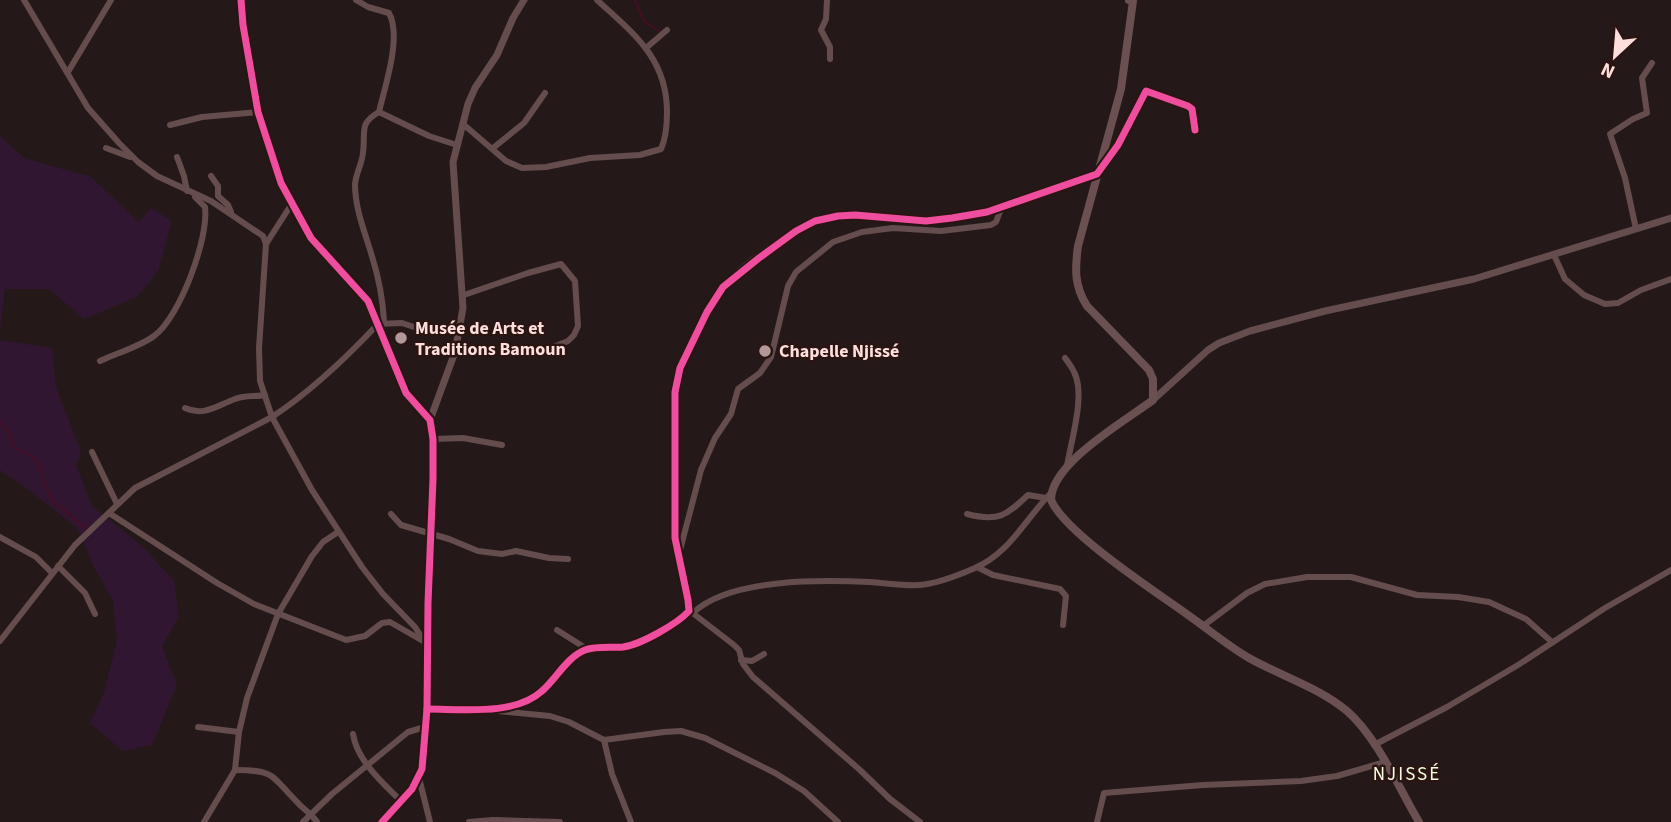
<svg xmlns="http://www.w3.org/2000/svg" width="1671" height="822" viewBox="0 0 1671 822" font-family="'Source Sans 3',sans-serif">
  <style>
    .green { fill: #301630 }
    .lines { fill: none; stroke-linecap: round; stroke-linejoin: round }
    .stream { stroke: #450e24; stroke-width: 2 }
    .minor { stroke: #654d4d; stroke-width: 6 }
    .tertiary { stroke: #654d4d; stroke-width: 7 }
    .secondary { stroke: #6a5051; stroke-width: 8 }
    .cycleway-casing { stroke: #2a1512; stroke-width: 11 }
    .cycleway { stroke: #ef4d9e; stroke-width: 7 }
    .poi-dot { fill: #b29997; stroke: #2a1512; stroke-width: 2.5 }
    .labels { text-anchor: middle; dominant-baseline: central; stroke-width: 5; stroke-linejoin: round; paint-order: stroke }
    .poi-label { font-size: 18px; font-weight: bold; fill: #fededc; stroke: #2a1512; text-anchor: start }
    .neighbourhood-label { font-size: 19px; letter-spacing: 2px; fill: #f4fede; stroke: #2a1512 }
  </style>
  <rect width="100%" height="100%" fill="#241918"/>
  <g class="green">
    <polygon points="0,136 24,158 91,177 139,222 151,208 172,221 158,271 137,297 84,319 49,289 5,289 0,330"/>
    <polygon points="0,340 52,348 56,387 81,452 76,465 92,506 143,547 174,581 179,617 162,646 177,685 152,745 123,751 90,723 104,693 117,641 113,600 96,571 77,528 29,490 0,470"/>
  </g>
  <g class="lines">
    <g class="stream">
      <polyline points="635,0 644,21 659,31"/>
      <polyline points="0,422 10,433 9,437 16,448 37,460 43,473 44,484 53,501 87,529"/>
    </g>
    <g class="minor">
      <polyline points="24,0 88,108 119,143 138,162 157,176 211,201 263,236 266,244 259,348 260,381 272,417 312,490 362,567 383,594 415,627 427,646"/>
      <path d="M356,0L368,7L389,13C402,37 385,86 379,112L429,136L457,145"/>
      <polyline points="827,0 826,19 821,30 830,47 830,59"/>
      <polyline points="646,48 667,30"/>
      <polyline points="68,72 111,0"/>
      <path d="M379,112C358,124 366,132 363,153C362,164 356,173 355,184C355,208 364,230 371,253C378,275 383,299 384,322"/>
      <path d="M463,124L506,161L522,168L546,167L590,158L640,155L661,149C666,138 667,125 667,112C667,58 633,33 597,0"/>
      <polyline points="170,125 202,117 258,112"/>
      <polyline points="106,148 130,157"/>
      <polyline points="493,148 524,123 545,93"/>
      <polyline points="177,157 184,176 187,191"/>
      <polyline points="1101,169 1118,145 1146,91 1188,106 1192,109 1195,130"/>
      <polyline points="211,176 218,186 218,196 228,205 231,212"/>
      <polyline points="1636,229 1625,178 1610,134 1633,119 1647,113 1642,78 1652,63"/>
      <polyline points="266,244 291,205"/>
      <polyline points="1554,255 1565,279 1584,295 1605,304 1618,303 1641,290 1671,279"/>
      <polyline points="464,295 528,273 561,264 575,281 578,326 574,335 568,341 551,348"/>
      <path d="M1065,358C1068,362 1072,367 1074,372C1086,394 1071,441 1067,466"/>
      <path d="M100,361C117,353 139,347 154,336C180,317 209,238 205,207L195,197"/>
      <path d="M185,408C204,417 218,405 235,399C245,395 255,397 265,395"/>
      <polyline points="433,439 463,438 502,445"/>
      <polyline points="92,452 117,504"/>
      <polyline points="109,513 217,583 254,604 346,640 365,636 382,623 390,622 423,641"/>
      <polyline points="391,514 401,525 449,539 478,551 502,554 516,551 549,558 568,559"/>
      <path d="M967,514C998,522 1006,516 1028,495L1046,498"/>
      <polyline points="0,537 36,557 52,573"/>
      <polyline points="679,554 701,470 715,438 731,414 738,389 760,373 771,357 788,286 796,272 833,242 862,232 893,228 941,231 991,225 996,222 1002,206"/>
      <polyline points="58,566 85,593 95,614"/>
      <polyline points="977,567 993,575 1060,589 1066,596 1063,625"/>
      <polyline points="690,611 734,645 739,650 743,664 753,677 860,770 890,799 920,822"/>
      <path d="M694,612C731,578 822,580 870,582C886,583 903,586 919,585C937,584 959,575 975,568C1010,553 1026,518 1051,493"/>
      <polyline points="1203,626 1247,593 1265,584 1307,577 1351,577 1417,595 1458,597 1489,602 1526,619 1552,642"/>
      <polyline points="557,630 587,649"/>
      <path d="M0,641L75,545L135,488L272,417C310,392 347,357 378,324L402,323L432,333L460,330"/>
      <polyline points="741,660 752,661 764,654"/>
      <polyline points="498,711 550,716 569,722 604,740 664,732 681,731 705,738 775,773 804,791 838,822"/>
      <polyline points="198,727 239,732"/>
      <path d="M353,734C357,761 383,783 401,801"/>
      <polyline points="604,740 612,774 631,822"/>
      <polyline points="1374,745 1447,707 1518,665 1605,608 1671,570"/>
      <path d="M235,770C276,770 271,776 297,802C304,810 311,813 317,822"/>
      <polyline points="419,778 430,822"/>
      <polyline points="204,822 235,770 239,732 247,698 278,614 312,556 323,542 338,532"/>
      <polyline points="303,822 332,794 408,732 425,727"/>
      <polyline points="469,822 493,820 560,822"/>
      <polyline points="1097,822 1104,793 1203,785 1301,781 1337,776 1385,762"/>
    </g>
    <g class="tertiary">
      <polyline points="241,0 243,25 258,112 281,183 311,238 368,301 406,393 430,420 433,439 433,479 428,603 427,709 422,769 412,789 382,822"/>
      <polyline points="1153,400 1208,350 1219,343 1250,331 1325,311 1474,279 1671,218"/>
      <polyline points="430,420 455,352 463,308 453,162 468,104 475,88 497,55 513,18 524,0"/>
      <path d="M427,709C461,709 515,716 542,691C556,679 567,657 585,650C596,646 611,648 623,647C640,645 677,624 689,611L688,600L675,538V392C680,363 701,317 718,294C738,266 803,221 837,216C876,210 915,225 954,218C1004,210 1050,189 1097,174"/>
    </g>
    <path class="secondary" d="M1129,0L1133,1L1121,89L1078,246C1075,268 1074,286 1087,306L1149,370L1153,379V400C1125,421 1051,463 1051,500C1065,533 1156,592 1188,615C1208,629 1228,646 1249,658C1281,676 1318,687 1347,711C1377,737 1399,788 1419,822"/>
    <g class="cycleway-casing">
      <g id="cycleway">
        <polyline points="241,0 243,25 258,112 281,183 311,238 368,301 406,393 430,420 433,439 433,479 428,603 427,709 422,769 412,789 382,822"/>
        <path d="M427,709C461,709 515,716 542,691C556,679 567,657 585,650C596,646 611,648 623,647C640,645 677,624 689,611L688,600L675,538V392L680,368L707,312L723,287L759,258L796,231L815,221L838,216L855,215L926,221L952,218L987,212L1097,174L1118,145L1146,91L1188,106L1192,109L1195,130"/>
      </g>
    </g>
    <use href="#cycleway" class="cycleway"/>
  </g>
  <g class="poi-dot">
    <circle cx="401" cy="338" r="7"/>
    <circle cx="765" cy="351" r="7"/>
  </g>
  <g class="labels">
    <g class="poi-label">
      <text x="415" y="328">Musée de Arts et<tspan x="415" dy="21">Traditions Bamoun</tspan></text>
      <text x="779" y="351">Chapelle Njissé</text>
    </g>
    <g class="neighbourhood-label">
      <text x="1407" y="774">NJISSÉ</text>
    </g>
  </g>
  <g transform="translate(1615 56) rotate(206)" stroke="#2a1512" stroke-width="5" paint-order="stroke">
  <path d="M0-5L12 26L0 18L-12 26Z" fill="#fededc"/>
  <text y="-10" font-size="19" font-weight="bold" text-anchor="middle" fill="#fededc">N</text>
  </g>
</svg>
